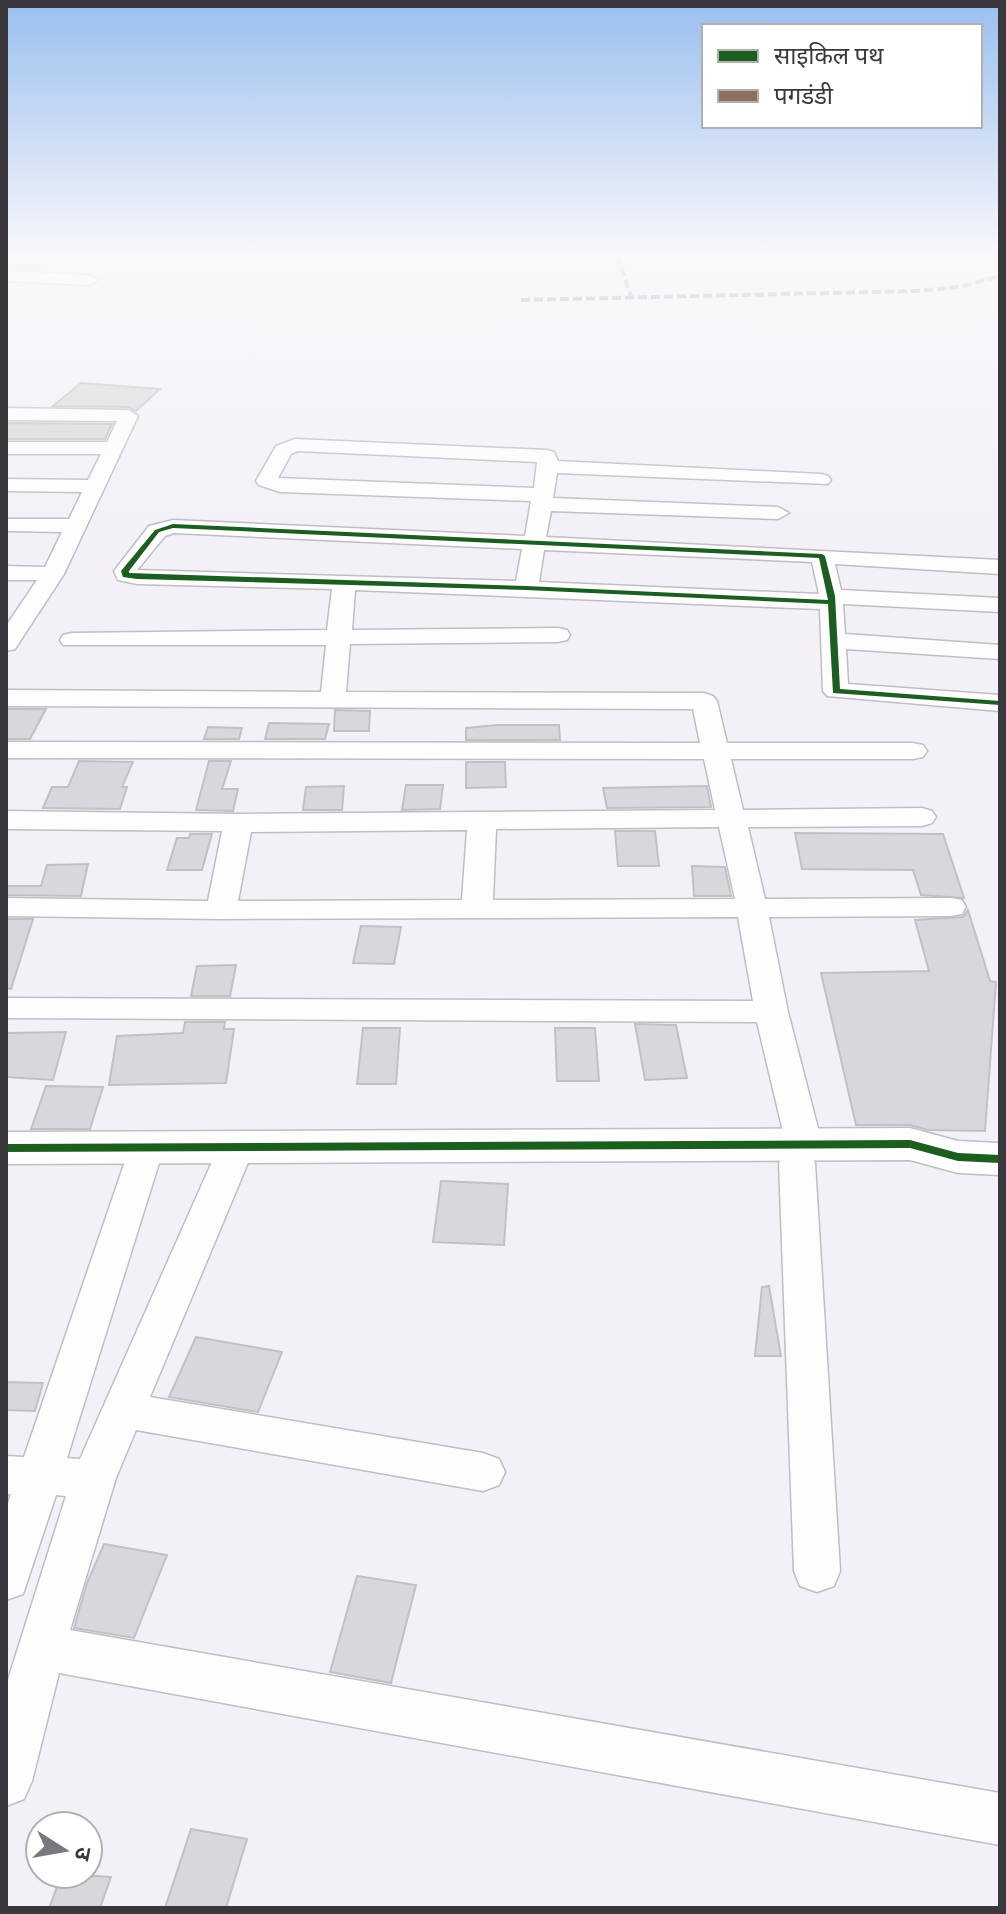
<svg xmlns="http://www.w3.org/2000/svg" width="1006" height="1914" viewBox="0 0 1006 1914" font-family="'Exo 2','Noto Sans Devanagari',sans-serif">
  <style>
    .building { fill: #dad7dc; stroke: #c3c0c5; stroke-width: 2 }
    .lines { fill: none; stroke-linecap: round; stroke-linejoin: round }
    .minor-casing { stroke: #c0bdc3; stroke-width: 3 }
    .tertiary-casing { stroke: #c0bdc3; stroke-width: 3 }
    .minor { fill: #fdfdfe; fill-rule: evenodd }
    .tertiary { fill: #fdfdfe; fill-rule: evenodd }
    .quiet { stroke: #8d6e63; stroke-width: 4; stroke-dasharray: 9 4; stroke-linecap: butt }
    .cycleway-casing { stroke: #fff; stroke-width: 5 }
    .cycleway { fill: #1b5e20; fill-rule: evenodd }
  </style>
  <rect width="100%" height="100%" fill="#f3f0f7"/>
  <g class="building">
    <polygon points="6,255 58,255 39,270 6,268"/>
    <polygon points="81,383 160,389 136,411 129,407 53,406"/>
    <polygon points="6,423 112,424 105,439 6,439"/>
    <polygon points="6,709 46,709 30,739 6,739"/>
    <polygon points="335,710 370,711 369,731 334,731"/>
    <polygon points="269,723 329,724 325,739 265,739"/>
    <polygon points="498,725 559,725 560,740 466,740 466,728"/>
    <polygon points="208,727 242,728 239,739 204,739"/>
    <polygon points="79,761 133,762 122,787 127,787 120,809 43,808 52,787 68,787"/>
    <polygon points="209,761 231,761 222,789 238,789 233,811 196,810"/>
    <polygon points="466,762 505,762 506,787 466,788"/>
    <polygon points="406,785 443,785 440,809 402,810"/>
    <polygon points="344,786 342,810 303,810 306,787"/>
    <polygon points="707,786 711,807 607,808 603,788"/>
    <polygon points="615,831 655,831 659,866 618,866"/>
    <polygon points="795,833 943,834 964,898 921,895 913,870 802,869"/>
    <polygon points="190,834 212,834 202,870 167,870 177,838 189,838"/>
    <polygon points="88,864 81,896 6,895 6,886 41,886 47,865"/>
    <polygon points="692,866 725,867 731,896 694,896"/>
    <polygon points="968,910 990,981 996,982 985,1131 928,1130 910,1125 856,1125 821,973 929,971 915,920 963,917"/>
    <polygon points="6,919 33,919 11,989 6,988"/>
    <polygon points="361,926 401,927 394,964 353,963"/>
    <polygon points="236,965 230,996 191,996 197,966"/>
    <polygon points="185,1022 225,1022 224,1029 234,1029 226,1083 109,1085 117,1036 183,1033"/>
    <polygon points="635,1024 676,1025 687,1078 645,1080"/>
    <polygon points="363,1028 400,1028 396,1084 357,1084"/>
    <polygon points="555,1028 595,1028 599,1081 557,1081"/>
    <polygon points="66,1032 53,1080 6,1077 6,1033"/>
    <polygon points="46,1086 103,1087 90,1129 31,1129"/>
    <polygon points="441,1181 508,1184 504,1245 433,1242"/>
    <polygon points="769,1286 781,1356 755,1356 762,1287"/>
    <polygon points="196,1337 282,1352 258,1412 169,1397"/>
    <polygon points="6,1382 43,1383 35,1411 6,1410"/>
    <polygon points="104,1544 167,1555 134,1638 74,1628 87,1583"/>
    <polygon points="357,1576 416,1585 391,1683 330,1672"/>
    <polygon points="191,1829 247,1839 226,1908 165,1908"/>
    <polygon points="62,1874 111,1877 100,1908 49,1908"/>
  </g>
  <g class="lines">
    <g class="minor-casing">
      <g id="minor">
        <polygon points="6,271 90,275 98,280 90,285 6,281"/>
        <polygon points="6,408 129,410 138,416 64,574 15,649 6,651 6,626 37,580 6,580 6,566 45,567 62,532 6,531 6,519 69,519 82,492 6,491 6,479 88,480 101,454 6,454 6,442 107,442 117,421 6,420"/>
        <path d="M295,439L547,450L554,452L558,461L821,474L828,476L831,480L828,484L557,473L553,498L778,507L789,513L778,519L551,511L546,537L1000,560V574L835,564L841,590L1000,598V612L843,604L845,634L1000,645V659L846,649L848,684L1000,695V711L827,696L823,691L820,609L355,590L352,630L558,628L567,630L570,635L567,640L558,642L350,644L346,692L704,693L713,696L717,701L727,743H913L923,745L927,751L923,757L913,759H731L743,810L922,808L932,811L936,817L932,823L922,826L748,827L765,899L951,898L962,900L966,907L962,914L951,916L769,917L788,1012L822,1144L817,1153L811,1155L815,1163L840,1571L834,1586L817,1592L800,1586L794,1571L779,1163L784,1154L791,1152L786,1144L757,1022L6,1018V998L753,1001L738,917L221,919L6,916V898L208,901L222,831L6,829V811L238,814L715,810L704,759L6,758V742L700,743L693,709L6,706V690L321,692L326,645H63L60,640L63,635L72,633L327,630L332,589L137,584L118,580L114,571L149,526L173,520L525,536L531,501L280,492L259,485L256,481L276,446ZM298,451L537,462L534,488L278,478L291,454ZM174,533L522,549L516,581L137,570L165,536ZM544,550L812,562L819,594L539,582ZM719,827L735,899L493,900L496,829ZM467,830L462,900L238,901L251,832Z"/>
        <polygon points="237,1133 250,1137 255,1146 150,1397 483,1453 499,1459 505,1472 499,1485 483,1491 136,1430 116,1478 70,1630 1000,1793 1000,1845 59,1673 32,1781 24,1799 6,1806 6,1686 66,1496 56,1495 23,1594 6,1600 6,1509 11,1494 6,1494 6,1456 24,1457 133,1138 146,1134 159,1138 164,1147 67,1458 80,1459 219,1146 224,1137"/>
      </g>
    </g>
    <g class="tertiary-casing">
      <polygon id="tertiary" points="910,1128 958,1141 1000,1143 1000,1175 958,1173 910,1160 6,1164 6,1132"/>
    </g>
    <use href="#minor" class="minor"/>
    <use href="#tertiary" class="tertiary"/>
    <g class="quiet">
      <polyline points="617,255 631,296"/>
      <polyline points="521,300 915,291 959,287 1000,276"/>
    </g>
    <g class="cycleway-casing">
      <g id="cycleway">
        <path d="M173,524L822,554L825,556L835,596L840,689L1000,701V705L833,693L828,604L526,590L137,579L123,577L121,571L155,530ZM173,528L819,558L828,600L526,586L129,573V571L159,532Z"/>
        <polygon points="910,1140 958,1153 1000,1155 1000,1163 958,1161 910,1148 6,1152 6,1144"/>
      </g>
    </g>
    <use href="#cycleway" class="cycleway"/>
  </g>
  <linearGradient id="sky" x2="0" y2="1"><stop stop-color="#99bfee"/><stop offset="0.49" stop-color="#faf8fb"/><stop offset="1" stop-color="#faf8fb" stop-opacity="0"/></linearGradient>
  <rect width="1006" height="523" fill="url(#sky)"/>
  <rect width="1006" height="1914" fill="none" stroke="#3a383c" stroke-width="16"/>
  <rect x="702" y="24" width="280" height="104" fill="#ffffff" stroke="#b0afb1" stroke-width="2"/>
  <rect x="718" y="50" width="40" height="12" fill="#1b5e20" stroke="#b0afb1" stroke-width="2"/>
  <text x="774" y="64" font-size="24" fill="#3a383c">साइकिल पथ</text>
  <rect x="718" y="90" width="40" height="12" fill="#8d6e63" stroke="#b0afb1" stroke-width="2"/>
  <text x="774" y="104" font-size="24" fill="#3a383c">पगडंडी</text>
  <g transform="translate(64 1850) rotate(101)"><circle r="38" fill="#ffffff" stroke="#b0afb1" stroke-width="2"/>
  <path d="M0-6L14 30L0 20L-14 30Z" fill="#7b787d"/>
  <text y="-12" font-size="22" font-weight="bold" text-anchor="middle" fill="#3a383c">उ</text>
  </g>
</svg>
